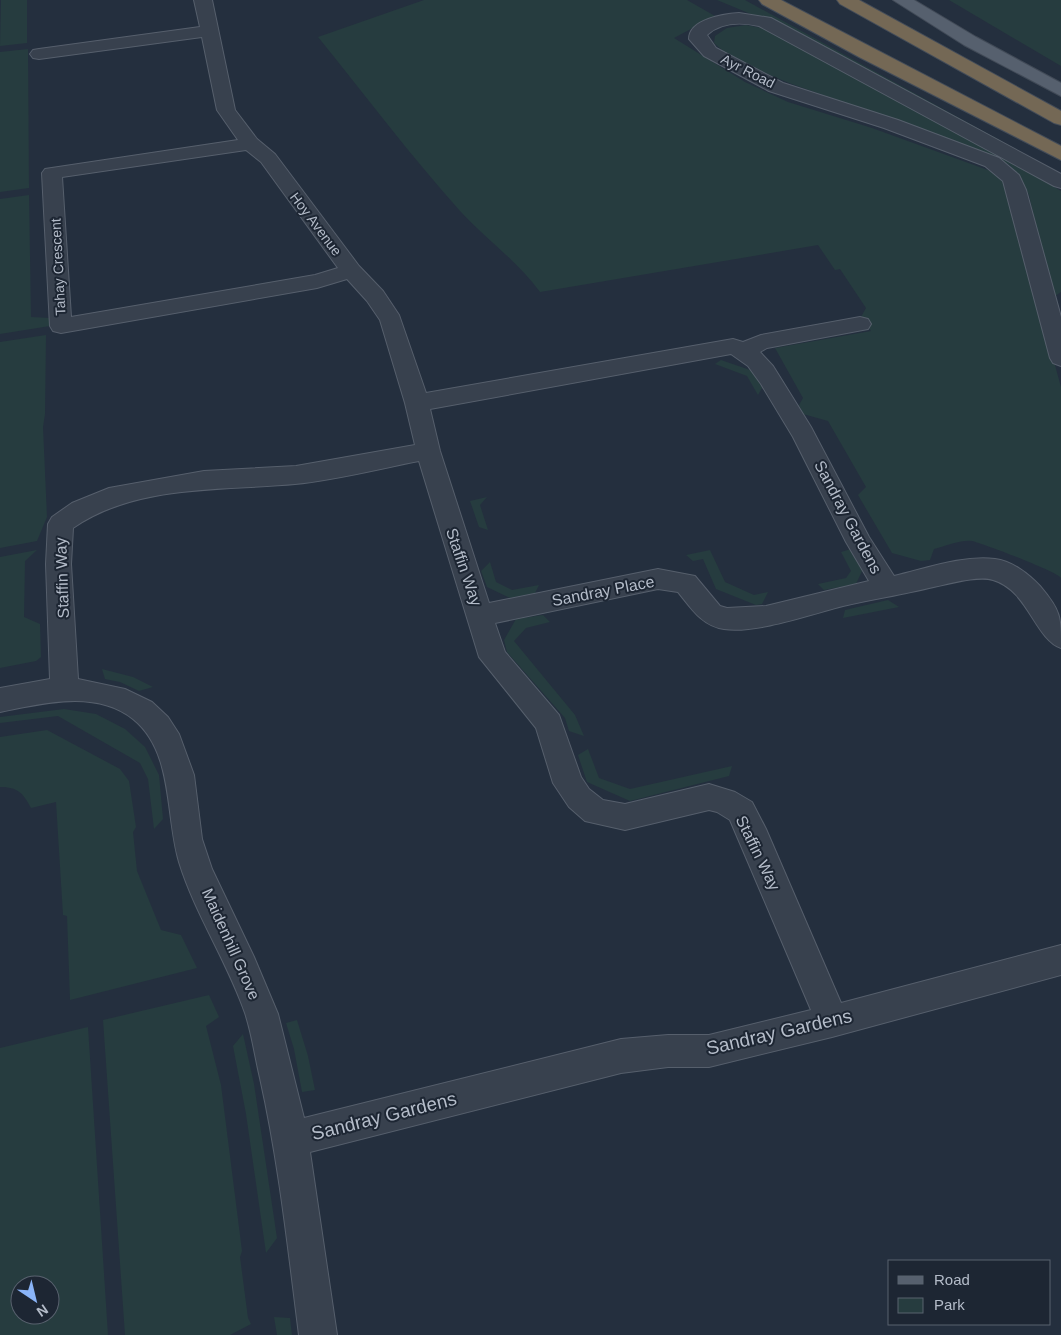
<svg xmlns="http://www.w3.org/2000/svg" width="1061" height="1335" viewBox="0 0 1061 1335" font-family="Arial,sans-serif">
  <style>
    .green { fill: #263c3f; fill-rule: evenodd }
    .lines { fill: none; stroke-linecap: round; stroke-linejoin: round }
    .minor-casing { stroke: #565f6c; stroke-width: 2 }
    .major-casing { stroke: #414a57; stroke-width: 2 }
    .highway-casing { stroke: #434c59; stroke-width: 2 }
    .minor { fill: #38414e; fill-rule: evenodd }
    .major { fill: #56606e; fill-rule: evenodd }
    .highway { fill: #746855; fill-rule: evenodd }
    .labels { text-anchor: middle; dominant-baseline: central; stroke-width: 4; stroke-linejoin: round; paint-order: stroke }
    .far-street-label { font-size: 14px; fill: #b4bcc9; stroke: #1d2633 }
    .street-label { font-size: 16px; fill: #b4bcc9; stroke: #1d2633 }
    .near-street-label { font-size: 19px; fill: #b4bcc9; stroke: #1d2633 }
  </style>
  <rect width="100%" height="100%" fill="#242f3e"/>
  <g class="green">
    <polygon points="1,0 27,0 27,43 0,46"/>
    <path d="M424,0H687L715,16L674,38L745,82L788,102L872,128L996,173L1005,183L1061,387V578C1056,571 984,544 972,541C962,539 945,546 934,549L930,560L921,561L892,553L858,495L866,487L828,421L803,414L799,405L803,398L775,348L871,331L861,317L866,308L840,269L835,270L818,245L540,292C517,261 486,239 460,211C410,155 365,95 318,37Z"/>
    <polygon points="717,0 745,0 1061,174 775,24"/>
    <polygon points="949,0 1061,0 1061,66"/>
    <polygon points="746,25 772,30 1005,156 1061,191 1061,292 1052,298 1029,195 1010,165 962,144 789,83 732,59 714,43 715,36 727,28"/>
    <polygon points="28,49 29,188 0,192 0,52"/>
    <polygon points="29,195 31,317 50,318 50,326 0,334 0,199"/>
    <polygon points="46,335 45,414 43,427 47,517 37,541 0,548 0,342"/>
    <polygon points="721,360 753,371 762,388 758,395 747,376 715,364"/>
    <polygon points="487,497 480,505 488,530 479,527 470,501"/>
    <polygon points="851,549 862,571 856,584 824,590 818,584 846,578 851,571 841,552"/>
    <polygon points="37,550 25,561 24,617 40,624 41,657 36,661 0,668 0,557"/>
    <polygon points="710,550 725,582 754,595 768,592 762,604 756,605 716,589 703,559 693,561 686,555"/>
    <polygon points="490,562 496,582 512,590 539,585 535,593 510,598 487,587 481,571"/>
    <polygon points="888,600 899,607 843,618 845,610"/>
    <polygon points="543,615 550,622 526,628 514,641 575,715 584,736 569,731 565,718 507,652 504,640 516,619"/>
    <polygon points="102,669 133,677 153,687 139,691 120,682 105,679"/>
    <polygon points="64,709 96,714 125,729 145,747 159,775 163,819 154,829 148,779 140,763 58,716 0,723 0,717"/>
    <path d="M47,730L120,769L129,781L136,827L133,832L137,871L161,930L181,935L197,968L70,1000L67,916L63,915L56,802L31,808C23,793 18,787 0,787V737Z"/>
    <polygon points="588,749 599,778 630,789 732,766 729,776 630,801 587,782 578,755"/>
    <polygon points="209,995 219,1017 206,1026 221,1085 242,1251 240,1257 248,1318 251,1324 230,1335 125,1335 103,1020"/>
    <polygon points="297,1020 308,1056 315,1090 302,1092 294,1049 286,1023"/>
    <path d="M88,1027L108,1335H0V1048ZM20,1285H50V1315H20Z"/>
    <polygon points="243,1034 254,1084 277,1238 266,1253 246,1114 233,1046"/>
    <polygon points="274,1317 290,1318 292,1335 277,1335"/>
  </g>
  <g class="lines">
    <g class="minor-casing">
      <g id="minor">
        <path d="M194,0H212L235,110L257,139L275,154L359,266L383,291L399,315L426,393L733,339L743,342L761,335L860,317L868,319L871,324L868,329L767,348L760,352L773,366L811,427L869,537L894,576C925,569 962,555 995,559C1012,561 1029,574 1040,586C1061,611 1061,616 1061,648C1035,639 1028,590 993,580C977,575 946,585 929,588C901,595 872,599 843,606C812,614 755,634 724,629C702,626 691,608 678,592L658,589L495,623L505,652L559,715L581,777L589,789L603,800L625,804L709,784L735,792L752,802L766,829L841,1003L1061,945V975L832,1037L709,1067H668L621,1073L310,1152L337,1335H299C288,1249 279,1163 260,1078C255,1057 252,1034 245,1013C227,961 195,914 179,862C165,815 174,752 133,719C95,689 42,704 0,712V688L50,679L46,564L48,524L52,517L72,503L109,488L204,471L296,466L415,445L405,403L380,320L367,301L347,279L317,288L61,333L53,331L50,326L42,173L45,169L238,140L217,110L202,37L39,59L33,58L30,54L33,50L39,49L200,27ZM246,150L261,162L338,268L315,275L71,317L62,177ZM731,354L748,366L761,384L793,437L846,542L869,581L766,606L727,608L720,606L695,576L658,569L489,603L440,451L430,409ZM419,461L479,657L536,728L553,783L569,807L585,821L625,830L709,810L717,812L730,820L811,1010L709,1035H668L621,1039L304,1118L278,1014L254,957L212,869L202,839L194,775L179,734L168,717L152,702L125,689L78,679L71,564L73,528C136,484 222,491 295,484C336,480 378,469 419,461Z"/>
        <path d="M739,13L771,18L1061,174V188L1054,186L759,26C741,22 721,22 707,35L716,48L783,83L898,120L999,158L1019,175L1026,190L1061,317V366L1053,363L1050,358L1003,181L985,166L884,128L769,91L704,56L689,39C689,19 724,14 739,13Z"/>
      </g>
    </g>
    <g class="major-casing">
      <polygon id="major" points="893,0 914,0 976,37 1061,83 1061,96 964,45"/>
    </g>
    <g class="highway-casing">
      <g id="highway">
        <polygon points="759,0 781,0 1061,146 1061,160 859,57 762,4"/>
        <polygon points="837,0 859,0 1061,111 1061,125 1054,123 840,4"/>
      </g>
    </g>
    <use href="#minor" class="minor"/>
    <use href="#major" class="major"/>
    <use href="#highway" class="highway"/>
  </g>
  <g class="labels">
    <g class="far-street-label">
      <text transform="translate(748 71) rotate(27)">Ayr Road</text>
      <text transform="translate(316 224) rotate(53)">Hoy Avenue</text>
      <text transform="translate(58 267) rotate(-93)">Tahay Crescent</text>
    </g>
    <g class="street-label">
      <text transform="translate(848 517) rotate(62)">Sandray Gardens</text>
      <text transform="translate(464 567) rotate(71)">Staffin Way</text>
      <text transform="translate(62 578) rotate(-92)">Staffin Way</text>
      <text transform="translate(603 591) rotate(-11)">Sandray Place</text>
      <text transform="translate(758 853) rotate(64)">Staffin Way</text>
      <text transform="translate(231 944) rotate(66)">Maidenhill Grove</text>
    </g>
    <g class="near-street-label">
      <text transform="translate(779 1032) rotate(-13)">Sandray Gardens</text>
      <text transform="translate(384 1116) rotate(-14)">Sandray Gardens</text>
    </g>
  </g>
  <rect x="888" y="1260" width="162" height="65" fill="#1d2633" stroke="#59626f"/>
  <rect x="898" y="1276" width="25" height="8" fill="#56606e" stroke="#59626f"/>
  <text x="934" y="1285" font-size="15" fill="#b4bcc9">Road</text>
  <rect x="898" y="1298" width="25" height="15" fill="#263c3f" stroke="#59626f"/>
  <text x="934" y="1310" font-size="15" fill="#b4bcc9">Park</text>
  <g transform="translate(35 1300) rotate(145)"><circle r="24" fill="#1d2633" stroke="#59626f"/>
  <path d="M0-4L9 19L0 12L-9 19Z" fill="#8ab4f8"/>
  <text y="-8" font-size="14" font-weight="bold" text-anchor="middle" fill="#b4bcc9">N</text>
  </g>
</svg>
